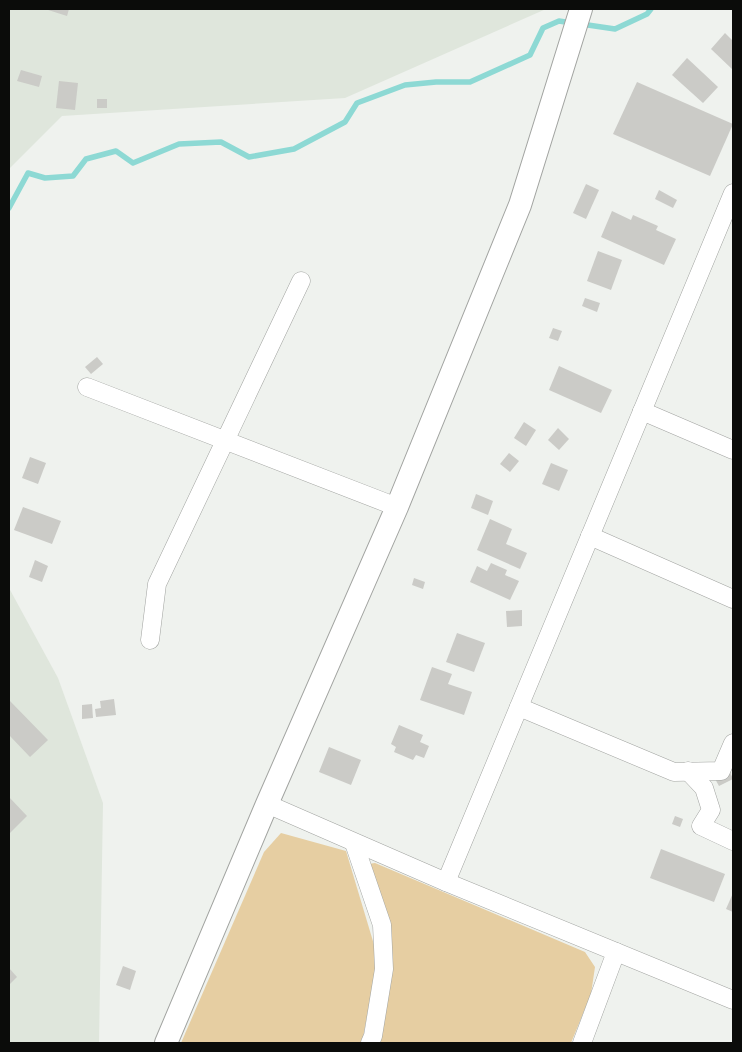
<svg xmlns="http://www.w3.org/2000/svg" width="742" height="1052" viewBox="0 0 742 1052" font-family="Signika,sans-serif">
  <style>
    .built { fill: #dfe6dc }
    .green { fill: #e6cea2 }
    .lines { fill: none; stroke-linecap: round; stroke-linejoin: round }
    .stream { stroke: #8dd9d4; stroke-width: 5.5 }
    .building { fill: #cbcbc7 }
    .minor-casing { stroke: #a2a4a1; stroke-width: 19 }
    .major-casing { stroke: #a2a4a1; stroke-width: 24 }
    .minor { stroke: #fff; stroke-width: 18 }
    .major { stroke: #fff; stroke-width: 22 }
  </style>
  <rect width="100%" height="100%" fill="#eff2ee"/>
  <g class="built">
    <polygon points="9,9 546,9 345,98 62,116 9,169"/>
    <polygon points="9,588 58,678 103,803 99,1043 9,1043"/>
  </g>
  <g class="green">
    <polygon points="281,833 346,851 378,958 362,1043 181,1043 264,852"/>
    <polygon points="375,863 585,952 595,967 591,994 571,1043 377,1043 383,1015 368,864"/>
  </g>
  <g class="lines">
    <g class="stream">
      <polyline points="581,24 615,29 647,14 651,9"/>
      <polyline points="9,208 28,173 45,178 73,176 86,159 116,151 133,163 179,144 221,142 249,157 294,149 345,122 357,103 405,85 436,82 470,82 530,55 543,28 559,21 572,23"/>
    </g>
  </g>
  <g class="building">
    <polygon points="45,9 69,9 67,16"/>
    <polygon points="725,33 733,41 733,70 711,49"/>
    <polygon points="687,58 718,87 703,103 672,75"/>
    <polygon points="21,70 42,76 39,87 17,81"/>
    <polygon points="59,81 78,83 75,110 56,108"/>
    <polygon points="637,82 733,124 710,176 613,134"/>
    <rect x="97" y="99" width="10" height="9"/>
    <polygon points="586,184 599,190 586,219 573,213"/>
    <polygon points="659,190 677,200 673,208 655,199"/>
    <polygon points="612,211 631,220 633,215 658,226 656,230 676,239 664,265 601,237"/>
    <polygon points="598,251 622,260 611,290 587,281"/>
    <polygon points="585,298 600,303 597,312 582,306"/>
    <polygon points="553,328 562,331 558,341 549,338"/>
    <polygon points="97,357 103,364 91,374 85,367"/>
    <polygon points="559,366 612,390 601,413 549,390"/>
    <polygon points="524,422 536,430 526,446 514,438"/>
    <polygon points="558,428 569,439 559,450 548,440"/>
    <polygon points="509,453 519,461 510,472 500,464"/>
    <polygon points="30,457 46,463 38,484 22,478"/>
    <polygon points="551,463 568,470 559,491 542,484"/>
    <polygon points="476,494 493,501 488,515 471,508"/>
    <polygon points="23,507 61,521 52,544 14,530"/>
    <polygon points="490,519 512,529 506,544 527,553 520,569 477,550"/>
    <polygon points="35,560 48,566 42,582 29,577"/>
    <polygon points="491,563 507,570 505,575 519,581 510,600 470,582 477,566 487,571"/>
    <polygon points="414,578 425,582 423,589 412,585"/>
    <polygon points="522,610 522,626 507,627 506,611"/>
    <polygon points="457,633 485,643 474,672 446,662"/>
    <polygon points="432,667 452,674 448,684 472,692 464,715 420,700"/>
    <polygon points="114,699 116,715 96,717 95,709 101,708 100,701"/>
    <polygon points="9,700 48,740 30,757 9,735"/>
    <polygon points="92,704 93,718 82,719 82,705"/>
    <polygon points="399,725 423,735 420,742 429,746 424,758 416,755 413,760 394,752 396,747 391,744"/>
    <polygon points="329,747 361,760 351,785 319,772"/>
    <polygon points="729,770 733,779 719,786 714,777"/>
    <polygon points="9,797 27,816 9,834"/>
    <polygon points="675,816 683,819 680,827 672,824"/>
    <polygon points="661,849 725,874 714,902 650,878"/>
    <polygon points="733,893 733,912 726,909"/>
    <polygon points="123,966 136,971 130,990 116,985"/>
    <polygon points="9,968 17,977 9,985"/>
  </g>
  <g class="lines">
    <g class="minor-casing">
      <g id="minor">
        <polyline points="87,387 397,507"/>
        <polyline points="642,411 733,450"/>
        <polyline points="590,536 733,599"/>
        <polyline points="150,640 157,584 301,281"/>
        <polyline points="519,707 674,772 721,771 733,743"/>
        <polyline points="688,771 704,788 711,810 701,826 733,841"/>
        <polyline points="267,804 446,882 733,1000"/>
        <polyline points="354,843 382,925 384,969 373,1036 370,1043"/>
        <polyline points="446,882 733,193"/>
        <polyline points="582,1043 616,952"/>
      </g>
    </g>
    <g class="major-casing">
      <polyline id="major" points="166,1043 267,804 397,507 520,205 581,9"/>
    </g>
    <use href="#minor" class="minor"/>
    <use href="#major" class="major"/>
  </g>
  <rect width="742" height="1052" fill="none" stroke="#0b0c0a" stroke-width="20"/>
</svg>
